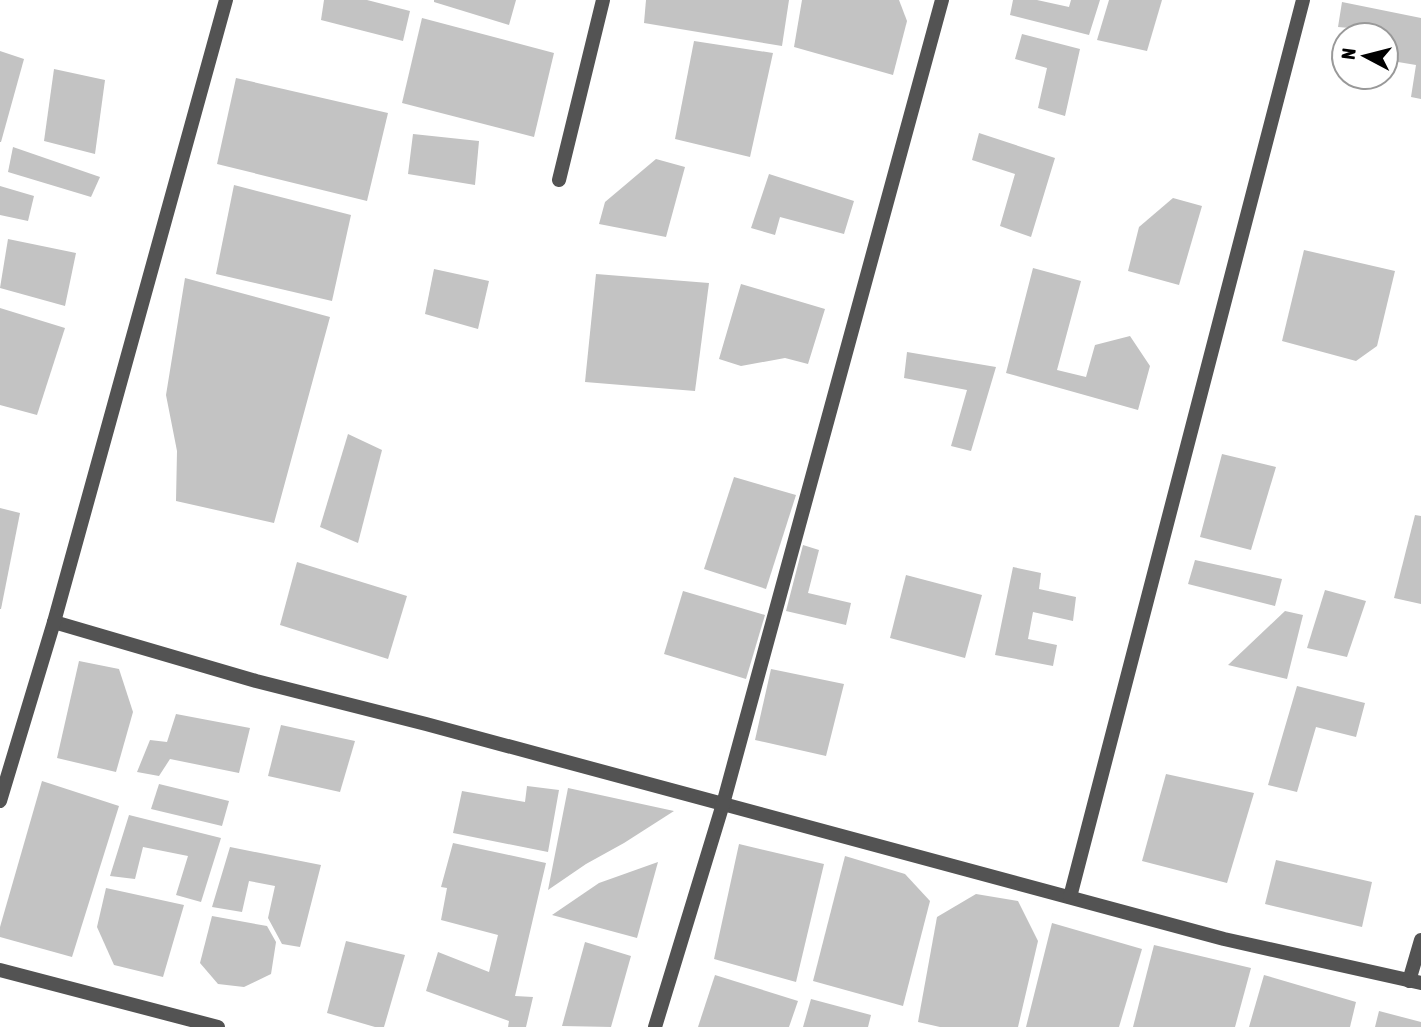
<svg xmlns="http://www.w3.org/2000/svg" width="1421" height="1027" viewBox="0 0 1421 1027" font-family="'Asap Condensed',sans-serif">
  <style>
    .building { fill: #c3c3c3 }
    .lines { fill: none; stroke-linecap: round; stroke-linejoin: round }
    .minor { stroke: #535353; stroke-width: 14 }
  </style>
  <rect width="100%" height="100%" fill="#fff"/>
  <g class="building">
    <polygon points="324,0 367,0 410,11 403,41 321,20"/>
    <polygon points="434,0 516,0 509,25 434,2"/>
    <polygon points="646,0 789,0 782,46 644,23"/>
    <polygon points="802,0 899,0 907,21 893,75 794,47"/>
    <polygon points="1013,0 1037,0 1069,7 1071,0 1100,0 1089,35 1010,15"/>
    <polygon points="1109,0 1162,0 1147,51 1097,40"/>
    <polygon points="1342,2 1421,18 1421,99 1411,97 1416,65 1386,60 1386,35 1360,35 1361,29 1338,27"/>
    <polygon points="422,18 554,53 534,137 402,103"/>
    <polygon points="1022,34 1080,49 1065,116 1038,108 1047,68 1015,59"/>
    <polygon points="694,41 773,53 750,157 675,139"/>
    <polygon points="0,51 24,59 1,142 0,142"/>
    <polygon points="54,69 105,80 95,154 44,141"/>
    <polygon points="236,78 388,113 367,201 217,164"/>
    <polygon points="979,133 1055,158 1031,237 1000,226 1015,174 972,160"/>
    <polygon points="413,134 479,141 475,185 408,174"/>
    <polygon points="13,147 100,177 91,197 8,172"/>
    <polygon points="656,159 685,167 666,237 599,224 605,202"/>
    <polygon points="769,174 854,201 844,234 780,217 775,235 751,228"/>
    <polygon points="234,185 351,215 332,301 216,274"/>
    <polygon points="0,186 34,196 28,221 0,215"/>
    <polygon points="1173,198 1202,206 1179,285 1128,271 1139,227"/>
    <polygon points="8,239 76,253 65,306 0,288"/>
    <polygon points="1304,250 1395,271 1377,346 1356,361 1282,341"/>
    <polygon points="1033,268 1081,281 1057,370 1086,377 1095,345 1130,336 1150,366 1138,410 1006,373"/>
    <polygon points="434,269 489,281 478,329 425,314"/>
    <polygon points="596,274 709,283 695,391 585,382"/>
    <polygon points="185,278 330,317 274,523 176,501 177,451 166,395"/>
    <polygon points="741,284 825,309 808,364 785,358 741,366 719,359"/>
    <polygon points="0,308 65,328 37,415 0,405"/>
    <polygon points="907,352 996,367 971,451 951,446 967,390 904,378"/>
    <polygon points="348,434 382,450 358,543 320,527"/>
    <polygon points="1222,454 1276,467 1251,550 1200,537"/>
    <polygon points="734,477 796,495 766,589 704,569"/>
    <polygon points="0,508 20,513 1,609 0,609"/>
    <polygon points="1415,515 1421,516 1421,604 1394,598"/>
    <polygon points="803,545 819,550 808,593 851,603 846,625 786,611"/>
    <polygon points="1195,560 1282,579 1275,606 1188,584"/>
    <polygon points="297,562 407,596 388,659 280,625"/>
    <polygon points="1013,567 1041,573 1039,589 1076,597 1073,621 1033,612 1028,639 1057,645 1053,666 995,655"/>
    <polygon points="906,575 982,595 965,658 890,638"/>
    <polygon points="1325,590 1366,601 1347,657 1307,648"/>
    <polygon points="683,591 765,615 746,679 664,654"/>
    <polygon points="1285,611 1303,615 1287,679 1228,665"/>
    <polygon points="79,661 119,669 133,712 116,772 57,758"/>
    <polygon points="771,669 844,684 826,756 755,740"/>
    <polygon points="1297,686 1365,703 1356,737 1316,727 1297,792 1268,785"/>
    <polygon points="176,714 250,728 239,773 170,759 159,776 137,772 150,740 167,742"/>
    <polygon points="281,725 355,741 340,792 268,776"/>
    <polygon points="1166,774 1254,793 1227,883 1142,861"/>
    <polygon points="42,781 119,806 72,957 0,937 0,927"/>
    <polygon points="159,784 229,801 222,826 151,809"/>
    <polygon points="527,786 559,790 548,852 453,833 462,791 525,802"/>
    <polygon points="568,788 674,811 624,843 586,864 548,890"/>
    <polygon points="129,815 221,838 201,902 176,895 188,856 143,847 135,879 110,876"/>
    <polygon points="453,843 546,863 515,996 533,997 526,1027 508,1027 509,1021 426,991 438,952 489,972 498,935 441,920 447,888 441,887"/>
    <polygon points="739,844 824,864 796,982 714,959"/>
    <polygon points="230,847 321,865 300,947 282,944 268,918 275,886 249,881 242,912 212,907"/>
    <polygon points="845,856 905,874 930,901 903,1006 813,981"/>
    <polygon points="1276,860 1372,882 1362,927 1265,904"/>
    <polygon points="658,862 637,938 552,915 599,883"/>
    <polygon points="106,888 184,905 163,977 114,965 97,927"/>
    <polygon points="976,894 1018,901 1038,941 1018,1027 940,1027 918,1022 937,917"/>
    <polygon points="212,916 267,926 276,942 271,974 244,987 218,984 200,963"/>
    <polygon points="1052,923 1142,949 1119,1027 1026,1027"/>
    <polygon points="346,941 405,955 384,1027 375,1027 327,1013"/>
    <polygon points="585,942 631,956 611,1027 562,1026"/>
    <polygon points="1154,945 1251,968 1235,1027 1133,1027"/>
    <polygon points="715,975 798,1001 789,1027 698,1027"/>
    <polygon points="1264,975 1356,1002 1350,1027 1249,1027"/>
    <polygon points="811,999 871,1015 868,1027 803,1027"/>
    <polygon points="1379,1011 1421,1022 1421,1027 1375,1027"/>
  </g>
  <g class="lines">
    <g class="minor">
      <polyline points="559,180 603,0"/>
      <polyline points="54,622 256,681 426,724 1224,939 1421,983"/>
      <polyline points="0,801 54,622 226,0"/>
      <polyline points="1070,897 1303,0"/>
      <polyline points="0,970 218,1027"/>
      <polyline points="1409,981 1421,940"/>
      <polyline points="655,1027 723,804 942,0"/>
    </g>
  </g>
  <g transform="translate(1365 56) rotate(277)"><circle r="33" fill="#ffffff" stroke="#999999" stroke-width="2"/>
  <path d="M0-5L12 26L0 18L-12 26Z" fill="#000000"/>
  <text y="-10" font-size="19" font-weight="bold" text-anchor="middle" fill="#000000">N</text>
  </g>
</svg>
